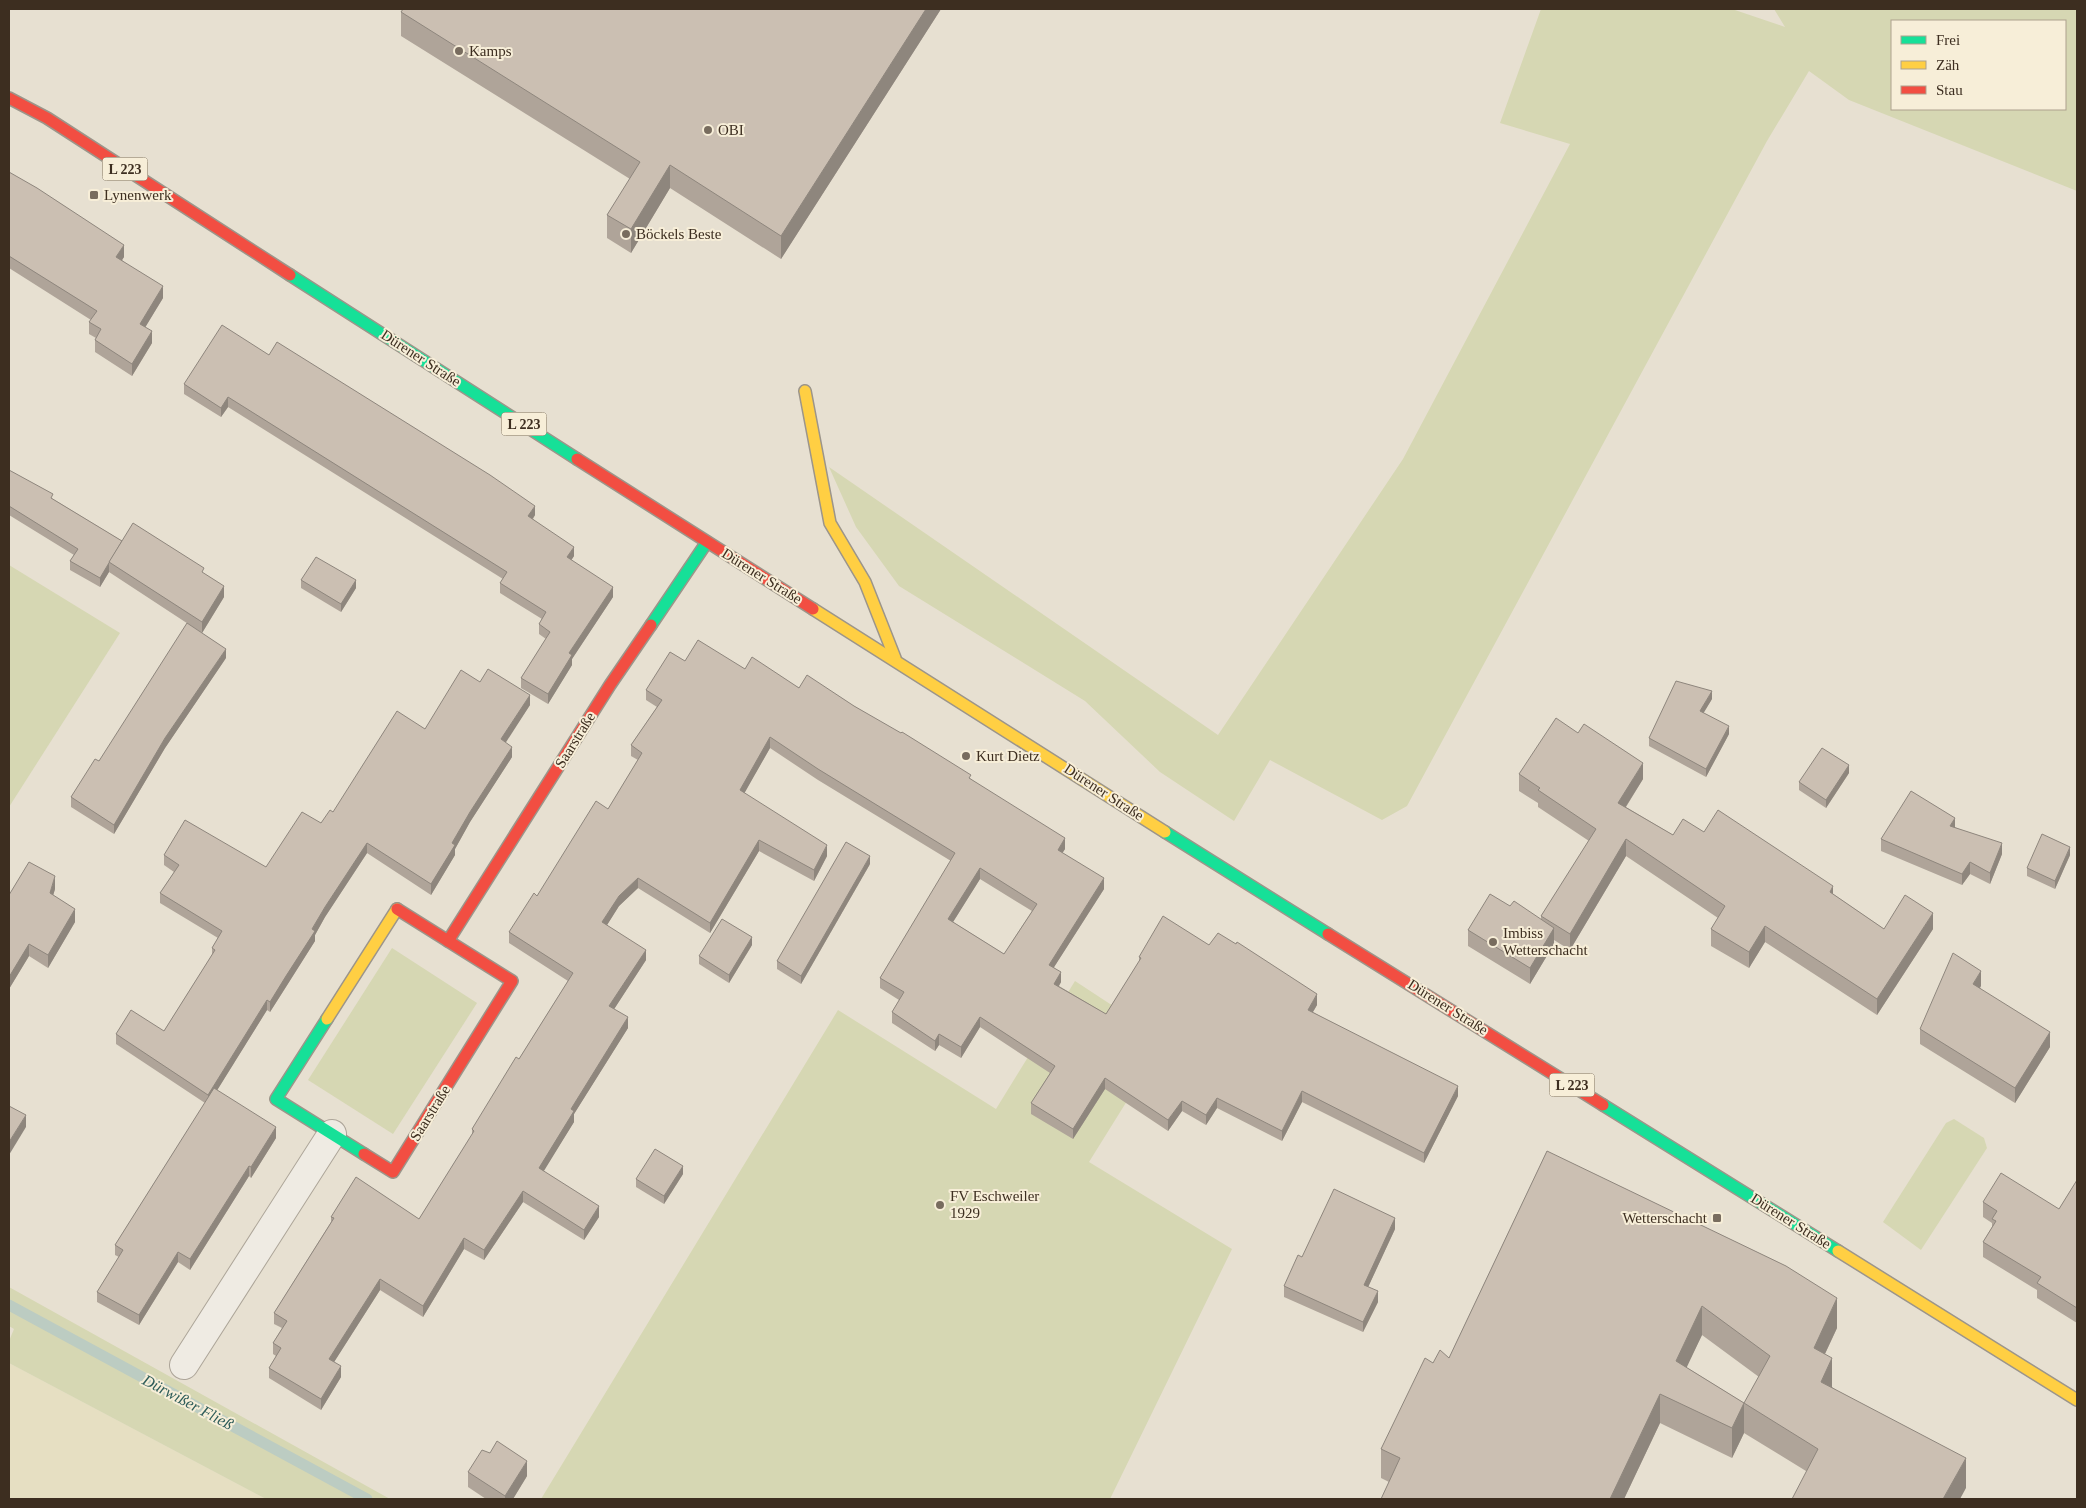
<svg xmlns="http://www.w3.org/2000/svg" width="2086" height="1508" viewBox="0 0 2086 1508" font-family="'Times New Roman',serif">
  <style>
    .farmland { fill: #e6dfc2 }
    .green { fill: #d6d7b3; fill-rule: evenodd }
    .lines { fill: none; stroke-linecap: round; stroke-linejoin: round }
    .stream { stroke: #bcccc2; stroke-width: 11 }
    .street-casing { stroke: #ada599; stroke-width: 30 }
    .fast-casing { stroke: #9c958a; stroke-width: 14 }
    .slow-casing { stroke: #9c958a; stroke-width: 14 }
    .jam-casing { stroke: #9c958a; stroke-width: 14 }
    .street { stroke: #efebe3; stroke-width: 28 }
    .fast { stroke: #16e098; stroke-width: 11 }
    .slow { stroke: #ffcf43; stroke-width: 11 }
    .jam { stroke: #f24e42; stroke-width: 11 }
    .wall { fill: #afa499; fill-rule: evenodd }
    .shaded-wall { fill: #8e867d }
    .building { fill: #cbbfb2; stroke: #8e867d; fill-rule: evenodd }
    .poi-dot { fill: #786c5e; stroke: #f7eed8; stroke-width: 2 }
    .labels { text-anchor: middle; dominant-baseline: central; stroke-width: 4; stroke-linejoin: round; paint-order: stroke }
    .shield { fill: #f7eed8; stroke: #756857; stroke-width: 1 }
    .shield-label { font-size: 14px; font-weight: bold; fill: #3d2e20 }
    .poi-label { font-size: 15px; fill: #3d2e20; stroke: #f7eed8; text-anchor: start }
    .street-label { font-size: 15px; fill: #3d2e20; stroke: #f7eed8 }
    .water-label { font-size: 16px; font-style: italic; fill: #2f5d5a; stroke: #f7eed8 }
  </style>
  <rect width="100%" height="100%" fill="#e7e0d1"/>
  <polygon class="farmland" points="9,1363 266,1499 9,1499"/>
  <g class="green">
    <path d="M1541,9H1732L1785,27L1774,9H2077V191L1849,100L1809,71L1767,141L1407,806L1382,820L1270,760L1234,821L1160,772L1085,701L899,586L856,527L829,467L1218,735L1403,459L1570,144L1500,123ZM1892,21H2065V109H1892Z"/>
    <polygon points="9,565 120,633 9,807"/>
    <polygon points="392,948 477,1003 393,1134 308,1080"/>
    <polygon points="1075,981 1165,1040 1089,1162 1232,1249 1110,1499 541,1499 838,1010 996,1109"/>
    <polygon points="1954,1119 1984,1138 1987,1148 1921,1250 1883,1222 1946,1123"/>
    <polygon points="9,1287 390,1499 266,1499 9,1363 9,1341 14,1329 9,1326"/>
  </g>
  <g class="lines">
    <polyline class="stream" points="9,1305 367,1499"/>
    <g class="street-casing">
      <polyline id="street" points="184,1365 332,1134"/>
    </g>
    <g class="fast-casing">
      <g id="fast">
        <polyline points="290,275 577,459"/>
        <polyline points="651,625 707,542"/>
        <polyline points="1165,832 1328,934"/>
        <polyline points="327,1019 276,1099 364,1154"/>
        <polyline points="1603,1105 1838,1251"/>
      </g>
    </g>
    <g class="slow-casing">
      <g id="slow">
        <polyline points="805,391 830,523 865,582 895,658"/>
        <polyline points="813,609 1165,832"/>
        <polyline points="327,1019 397,909"/>
        <polyline points="1838,1251 2077,1400"/>
      </g>
    </g>
    <g class="jam-casing">
      <g id="jam">
        <polyline points="9,98 47,118 290,275"/>
        <polyline points="577,459 813,609"/>
        <polyline points="1328,934 1603,1105"/>
        <polyline points="448,941 610,685 651,625"/>
        <polyline points="364,1154 393,1172 512,981 397,909"/>
      </g>
    </g>
    <use href="#street" class="street"/>
    <use href="#fast" class="fast"/>
    <use href="#slow" class="slow"/>
    <use href="#jam" class="jam"/>
  </g>
  <g class="wall">
    <polygon points="403,9 941,9 781,259 670,188 631,253 607,238 607,215 630,179 401,36 401,12"/>
    <polygon points="9,172 124,257 122,260 163,298 145,327 152,343 132,376 95,352 95,340 96,338 89,334 89,322 91,320 9,268"/>
    <polygon points="269,355 535,515 533,519 574,556 571,560 613,597 572,659 572,665 548,704 521,688 521,678 546,639 539,634 539,624 542,619 500,593 500,583 503,579 228,407 221,417 184,394 184,384"/>
    <polygon points="9,470 53,499 122,541 204,574 224,597 202,633 109,572 100,587 70,570 70,561 74,555 9,515"/>
    <polygon points="301,580 356,588 341,612 301,588"/>
    <polygon points="226,658 165,748 114,834 71,807 71,797 99,761"/>
    <path d="M685,661L745,669L854,706L971,779L1065,849L1062,853L1104,889L1054,967L1061,982L1059,986L1106,1014L1139,962V957L1209,945L1317,1005L1313,1012L1458,1096L1424,1163L1302,1102L1282,1141L1217,1108L1206,1125L1182,1111L1168,1131L1105,1089L1073,1139L1031,1114V1103L1050,1073L980,1027L961,1058L939,1045L935,1051L892,1023V1012L899,1000L880,988V978L951,861L818,780L770,748L744,793L827,856L814,881L759,851L710,933L638,888L619,906L607,925L646,960L614,1009L628,1028L574,1114V1122L543,1171L599,1217L584,1240L523,1202L484,1260L464,1249L423,1317L380,1290L334,1362L341,1377L321,1410L269,1378V1368L276,1356L273,1354V1343L282,1328L274,1324V1313L331,1222V1217L419,1219L472,1135V1129L519,1059L568,981L509,943V932L537,896L608,809L638,760L631,756V745L657,707L646,700V690ZM980,879L1032,911L1004,954L953,922Z"/>
    <polygon points="480,682 530,705 505,742 512,757 470,822 455,849 455,855 431,895 367,853 325,917 315,935 315,941 286,987 270,1012 267,1010 217,1090 276,1138 251,1178 249,1176 190,1270 178,1262 139,1325 97,1302 97,1292 119,1257 115,1255 115,1245 205,1103 116,1044 116,1034 164,1031 212,955 212,948 218,938 160,903 160,893 174,872 164,865 164,855 266,867 321,823 425,729"/>
    <polygon points="1712,699 1703,713 1729,734 1706,777 1649,746 1649,738"/>
    <polygon points="1849,773 1826,808 1799,790 1799,782"/>
    <polygon points="1519,774 1643,779 1626,807 1673,835 1704,832 1833,894 1884,929 1933,929 1877,1015 1765,942 1749,968 1711,946 1711,929 1718,918 1626,856 1570,950 1554,940 1554,944 1530,984 1468,946 1468,930 1510,906 1541,920 1541,916 1589,841 1538,807 1538,803 1519,791"/>
    <polygon points="1955,827 2002,854 1990,884 1970,874 1962,885 1881,851 1881,839"/>
    <polygon points="2070,855 2055,889 2027,876 2027,868"/>
    <polygon points="870,864 801,984 777,969 777,961"/>
    <polygon points="55,889 53,895 75,922 48,968 29,956 9,989 9,895"/>
    <polygon points="752,945 729,983 699,964 699,956"/>
    <polygon points="1981,986 1980,988 2050,1047 2015,1103 1920,1044 1920,1029"/>
    <path d="M1547,1151L1837,1328L1825,1354L1832,1387L1966,1488L1806,1471L1744,1433L1732,1458L1660,1423L1624,1499H1381L1389,1482L1381,1478V1449L1433,1363L1449,1358ZM1702,1335L1759,1377L1744,1403L1686,1367Z"/>
    <polygon points="683,1174 664,1204 636,1187 636,1179"/>
    <polygon points="2077,1180 2077,1323 2037,1298 2037,1290 1983,1257 1983,1242 1992,1227 1992,1223 1983,1217 1983,1202 2059,1209"/>
    <polygon points="1395,1229 1368,1287 1378,1302 1363,1332 1284,1297 1284,1286 1302,1257"/>
    <polygon points="490,1453 527,1476 513,1499 486,1499 468,1487 468,1472"/>
  </g>
  <g class="shaded-wall">
    <polygon points="926,9 941,9 781,259 781,236"/>
    <polygon points="670,165 670,188 631,253 631,229"/>
    <polygon points="124,245 124,257 116,269 116,257"/>
    <polygon points="163,286 163,298 140,336 140,324"/>
    <polygon points="152,331 152,343 132,376 132,364"/>
    <polygon points="228,397 228,407 221,417 221,408"/>
    <polygon points="535,506 535,515 528,525 528,516"/>
    <polygon points="574,547 574,556 567,567 567,557"/>
    <polygon points="109,563 109,572 100,587 100,578"/>
    <polygon points="356,580 356,588 341,612 341,604"/>
    <polygon points="224,586 224,597 202,633 202,622"/>
    <polygon points="613,587 613,597 572,659 572,665 548,704 548,694 569,653"/>
    <polygon points="226,649 226,658 165,748 114,834 114,825 165,738"/>
    <polygon points="1712,691 1712,699 1700,719 1700,711"/>
    <polygon points="530,695 530,705 501,750 501,739"/>
    <polygon points="1729,726 1729,734 1706,777 1706,769"/>
    <polygon points="770,737 770,748 740,801 740,790"/>
    <polygon points="512,747 512,757 470,822 455,849 455,855 431,895 431,884 452,843 470,812"/>
    <polygon points="1643,763 1643,779 1618,819 1618,803"/>
    <polygon points="1849,765 1849,773 1826,808 1826,800"/>
    <polygon points="1955,818 1955,830 1950,826"/>
    <polygon points="1065,838 1065,849 1058,860 1058,850"/>
    <polygon points="1626,839 1626,856 1570,950 1570,934"/>
    <polygon points="759,840 759,851 710,933 710,923"/>
    <polygon points="367,843 367,853 325,917 315,935 315,941 270,1012 270,1002 325,907"/>
    <polygon points="2002,843 2002,854 1990,884 1990,873"/>
    <polygon points="827,845 827,856 814,881 814,870"/>
    <polygon points="2070,847 2070,855 2055,889 2055,881"/>
    <polygon points="870,856 870,864 801,984 801,976"/>
    <polygon points="1970,862 1970,874 1962,885 1962,874"/>
    <polygon points="980,868 980,879 948,930 948,919"/>
    <polygon points="55,876 55,889 50,906 50,893"/>
    <polygon points="638,878 638,888 619,906 602,933 602,922 619,896"/>
    <polygon points="1104,878 1104,889 1049,975 1049,965"/>
    <polygon points="1833,886 1833,902 1830,892"/>
    <polygon points="75,909 75,922 48,968 48,955"/>
    <polygon points="1933,913 1933,929 1877,1015 1877,999"/>
    <polygon points="1765,926 1765,942 1749,968 1749,952"/>
    <polygon points="1554,928 1554,944 1530,984 1530,968"/>
    <polygon points="752,937 752,945 729,983 729,975"/>
    <polygon points="29,944 29,956 9,989 9,977"/>
    <polygon points="646,950 646,960 609,1017 609,1006"/>
    <polygon points="1981,971 1981,986 1973,999 1973,984"/>
    <polygon points="1061,972 1061,982 1054,994 1054,984"/>
    <polygon points="1317,994 1317,1005 1308,1020 1308,1010"/>
    <polygon points="267,1000 267,1010 208,1105 208,1095"/>
    <polygon points="628,1017 628,1028 574,1114 574,1122 539,1179 539,1168 571,1109"/>
    <polygon points="980,1017 980,1027 961,1058 961,1047"/>
    <polygon points="2050,1032 2050,1047 2015,1103 2015,1088"/>
    <polygon points="939,1034 939,1045 935,1051 935,1041"/>
    <polygon points="1105,1078 1105,1089 1073,1139 1073,1129"/>
    <polygon points="1458,1086 1458,1096 1424,1163 1424,1153"/>
    <polygon points="1302,1091 1302,1102 1282,1141 1282,1131"/>
    <polygon points="1217,1098 1217,1108 1206,1125 1206,1115"/>
    <polygon points="1182,1101 1182,1111 1168,1131 1168,1120"/>
    <polygon points="26,1115 26,1127 9,1155 9,1142"/>
    <polygon points="276,1127 276,1138 251,1178 251,1167"/>
    <polygon points="249,1166 249,1176 190,1270 190,1259"/>
    <polygon points="683,1166 683,1174 664,1204 664,1196"/>
    <polygon points="523,1191 523,1202 484,1260 484,1250"/>
    <polygon points="599,1206 599,1217 584,1240 584,1230"/>
    <polygon points="1395,1218 1395,1229 1364,1296 1364,1285"/>
    <polygon points="464,1238 464,1249 423,1317 423,1306"/>
    <polygon points="178,1252 178,1262 139,1325 139,1315"/>
    <polygon points="380,1279 380,1290 329,1370 329,1359"/>
    <polygon points="1378,1291 1378,1302 1363,1332 1363,1322"/>
    <polygon points="1837,1298 1837,1328 1814,1377 1814,1348"/>
    <polygon points="1702,1306 1702,1335 1676,1390 1676,1361"/>
    <polygon points="1832,1358 1832,1388 1821,1382"/>
    <polygon points="341,1366 341,1377 321,1410 321,1399"/>
    <polygon points="1660,1394 1660,1423 1624,1499 1610,1499"/>
    <polygon points="1744,1403 1744,1433 1732,1458 1732,1428"/>
    <polygon points="1966,1458 1966,1488 1960,1499 1943,1499"/>
    <polygon points="527,1461 527,1476 513,1499 505,1499 505,1496"/>
  </g>
  <g class="building">
    <polygon points="403,9 926,9 781,236 670,165 631,229 607,215 640,162 401,12"/>
    <polygon points="9,172 37,188 124,245 116,257 163,286 140,324 152,331 132,364 95,340 101,329 89,322 97,311 9,256"/>
    <polygon points="222,325 269,355 277,342 490,475 535,506 528,516 574,547 567,557 613,587 569,653 572,655 548,694 521,678 550,632 539,624 546,612 500,583 507,572 228,397 221,408 184,384"/>
    <polygon points="9,470 53,494 51,498 122,541 100,578 70,561 78,549 9,506"/>
    <polygon points="133,523 204,568 202,572 224,586 202,622 109,562"/>
    <polygon points="316,557 356,580 341,604 301,580"/>
    <polygon points="187,623 226,649 165,738 114,825 71,797 95,759 99,761"/>
    <path d="M698,640L745,669L752,657L799,688L807,675L854,706L901,733L902,732L971,775L969,778L1065,838L1058,850L1104,878L1049,965L1061,972L1054,984L1106,1014L1141,958L1139,957L1163,916L1209,945L1218,933L1236,944L1237,942L1317,994L1308,1010L1458,1086L1424,1153L1302,1091L1282,1131L1217,1098L1206,1115L1182,1101L1168,1120L1105,1078L1073,1129L1031,1103L1055,1066L980,1017L961,1047L939,1034L935,1041L892,1012L904,992L880,978L955,853L818,769L770,737L740,790L827,845L814,870L759,840L710,923L638,878L619,896L602,922L646,950L609,1006L628,1017L571,1109L574,1111L539,1168L599,1206L584,1230L523,1191L484,1250L464,1238L423,1306L380,1279L329,1359L341,1366L321,1399L269,1368L281,1348L273,1343L287,1321L274,1313L334,1218L331,1217L356,1177L419,1219L474,1131L472,1129L516,1057L519,1059L573,973L509,932L534,893L537,896L596,801L608,809L642,753L631,745L662,700L646,690L670,652L685,661ZM980,868L1037,904L1004,954L948,919Z"/>
    <polygon points="488,669 530,695 501,739 512,747 470,812 452,843 455,845 431,884 367,843 325,907 312,929 315,931 286,976 270,1002 267,1000 208,1095 116,1034 131,1010 164,1031 215,950 212,948 222,931 160,893 179,865 164,855 185,820 266,867 302,812 321,823 330,810 333,812 397,711 425,729 461,670 480,682"/>
    <polygon points="1676,681 1712,691 1700,711 1729,726 1706,769 1649,738"/>
    <polygon points="1556,718 1578,733 1584,724 1643,763 1618,803 1673,835 1683,819 1704,832 1718,810 1833,886 1830,892 1884,929 1905,895 1933,913 1877,999 1765,926 1749,952 1711,929 1725,906 1626,839 1570,934 1541,916 1596,829 1538,790 1540,788 1519,774"/>
    <polygon points="1822,748 1849,765 1826,800 1799,782"/>
    <polygon points="1911,791 1955,818 1950,826 2002,843 1990,873 1970,862 1962,874 1881,839"/>
    <polygon points="2042,834 2070,847 2055,881 2027,868"/>
    <polygon points="846,842 870,856 801,976 777,961"/>
    <polygon points="29,862 55,876 50,893 75,909 48,955 29,944 9,977 9,895"/>
    <polygon points="1490,894 1510,906 1514,901 1554,928 1530,968 1468,930"/>
    <polygon points="722,919 752,937 729,975 699,956"/>
    <polygon points="1953,953 1981,971 1973,984 2050,1032 2015,1088 1920,1029"/>
    <polygon points="214,1088 276,1127 251,1167 249,1166 190,1259 178,1252 139,1315 97,1292 123,1250 115,1245"/>
    <polygon points="9,1106 26,1115 9,1142"/>
    <polygon points="655,1149 683,1166 664,1196 636,1179"/>
    <path d="M1547,1151L1786,1266L1837,1298L1814,1348L1832,1358L1821,1382L1966,1458L1943,1499H1792L1818,1449L1744,1403L1732,1428L1660,1394L1610,1499H1381L1400,1458L1381,1449L1425,1358L1433,1363L1440,1350L1449,1358ZM1702,1306L1770,1356L1744,1403L1676,1361Z"/>
    <polygon points="2001,1173 2059,1209 2077,1180 2077,1308 2037,1283 2041,1277 1983,1242 1996,1221 1992,1219 1997,1211 1983,1202"/>
    <polygon points="1334,1189 1395,1218 1364,1285 1378,1291 1363,1322 1284,1286 1298,1255 1302,1257"/>
    <polygon points="497,1441 527,1461 505,1496 468,1472 482,1450 490,1453"/>
  </g>
  <g class="poi-dot">
    <circle cx="459" cy="51" r="5"/>
    <circle cx="708" cy="130" r="5"/>
    <rect x="89" y="190" width="10" height="10" rx="2.5"/>
    <circle cx="626" cy="234" r="5"/>
    <circle cx="966" cy="756" r="5"/>
    <circle cx="1493" cy="942" r="5"/>
    <circle cx="940" cy="1205" r="5"/>
    <rect x="1712" y="1213" width="10" height="10" rx="2.5"/>
  </g>
  <g class="labels">
    <g class="shield">
      <rect x="102.5" y="157.5" width="45" height="23" rx="4"/>
      <rect x="501.5" y="412.5" width="45" height="23" rx="4"/>
      <rect x="1549.5" y="1073.5" width="45" height="23" rx="4"/>
    </g>
    <g class="shield-label">
      <text x="125" y="169">L 223</text>
      <text x="524" y="424">L 223</text>
      <text x="1572" y="1085">L 223</text>
    </g>
    <g class="poi-label">
      <text x="469" y="51">Kamps</text>
      <text x="718" y="130">OBI</text>
      <text x="104" y="195">Lynenwerk</text>
      <text x="636" y="234">Böckels Beste</text>
      <text x="976" y="756">Kurt Dietz</text>
      <text x="1503" y="933">Imbiss<tspan x="1503" dy="17">Wetterschacht</tspan></text>
      <text x="950" y="1196">FV Eschweiler<tspan x="950" dy="17">1929</tspan></text>
      <text x="1707" y="1218" text-anchor="end">Wetterschacht</text>
    </g>
    <g class="street-label">
      <text transform="translate(421 358) rotate(33)">Dürener Straße</text>
      <text transform="translate(762 576) rotate(32)">Dürener Straße</text>
      <text transform="translate(575 740) rotate(-58)">Saarstraße</text>
      <text transform="translate(1104 792) rotate(33)">Dürener Straße</text>
      <text transform="translate(1448 1007) rotate(32)">Dürener Straße</text>
      <text transform="translate(430 1113) rotate(-58)">Saarstraße</text>
      <text transform="translate(1791 1221) rotate(32)">Dürener Straße</text>
    </g>
    <g class="water-label">
      <text transform="translate(188 1402) rotate(28)">Dürwißer Fließ</text>
    </g>
  </g>
  <rect width="2086" height="1508" fill="none" stroke="#3d2e20" stroke-width="20"/>
  <rect x="1891" y="20" width="175" height="90" fill="#f7eed8" stroke="#ada18e"/>
  <rect x="1901" y="36" width="25" height="8" fill="#16e098" stroke="#ada18e"/>
  <text x="1936" y="45" font-size="15" fill="#3d2e20">Frei</text>
  <rect x="1901" y="61" width="25" height="8" fill="#ffcf43" stroke="#ada18e"/>
  <text x="1936" y="70" font-size="15" fill="#3d2e20">Zäh</text>
  <rect x="1901" y="86" width="25" height="8" fill="#f24e42" stroke="#ada18e"/>
  <text x="1936" y="95" font-size="15" fill="#3d2e20">Stau</text>
</svg>
